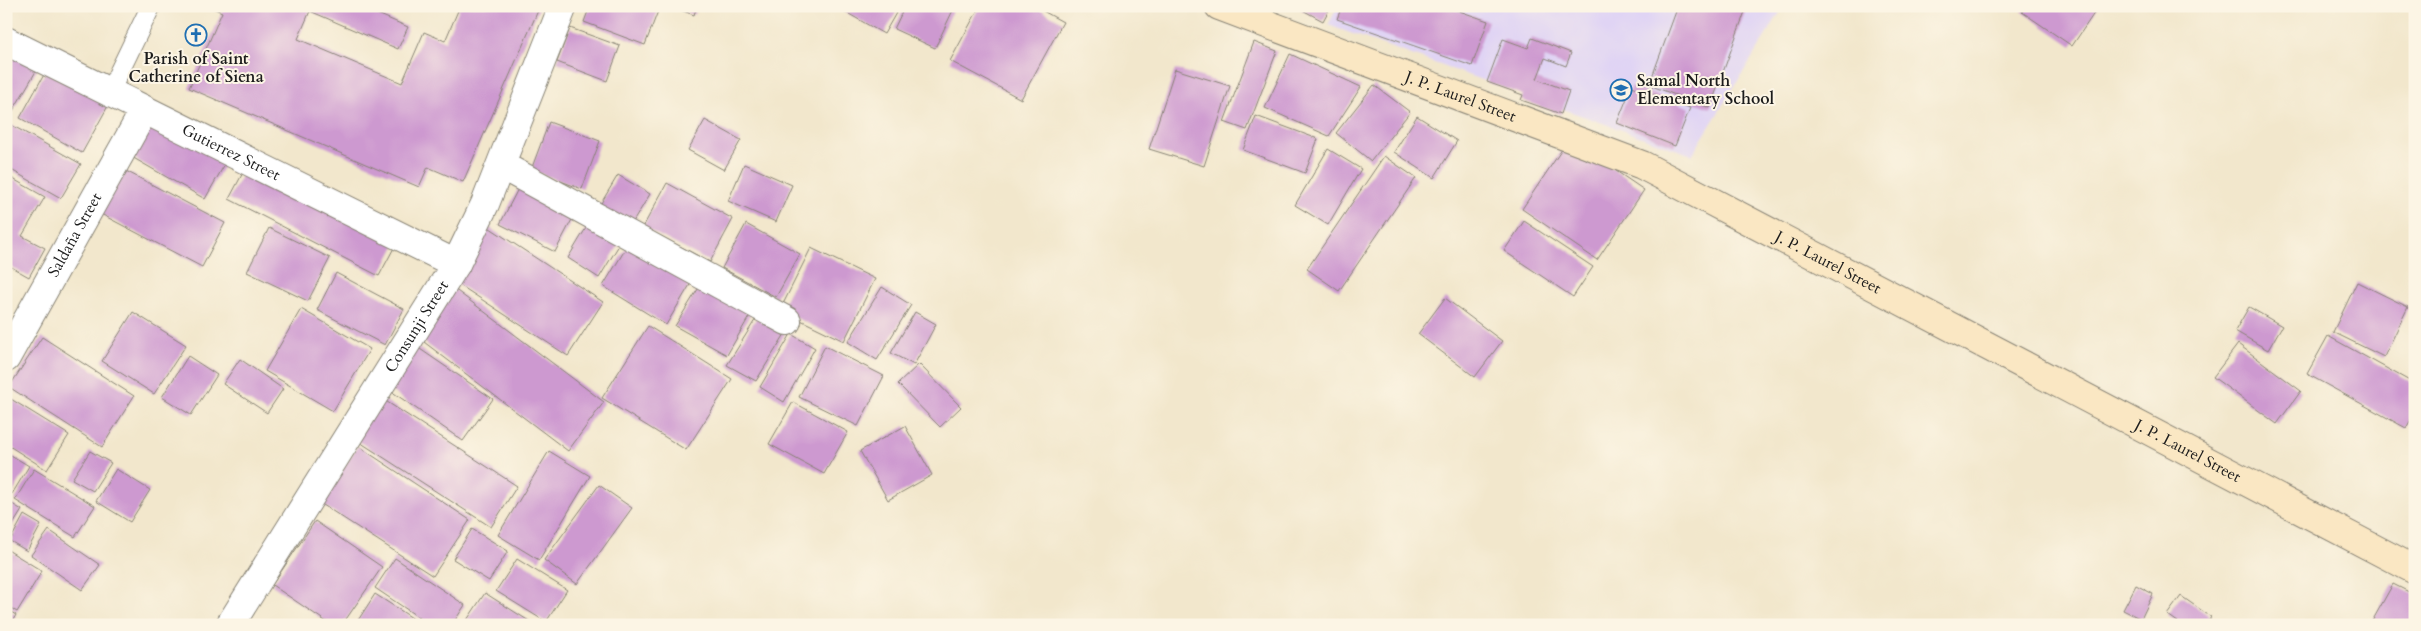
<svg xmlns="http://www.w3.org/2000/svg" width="2421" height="631" viewBox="0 0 2421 631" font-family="Cardo,serif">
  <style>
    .built { fill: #e0d4f4 }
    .building { fill: #cd99d0 }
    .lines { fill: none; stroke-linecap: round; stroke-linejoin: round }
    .service-casing { stroke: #878274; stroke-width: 21 }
    .minor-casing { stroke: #878274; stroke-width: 30 }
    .secondary-casing { stroke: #878274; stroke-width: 30 }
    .service { stroke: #fff; stroke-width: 19 }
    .minor { stroke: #fff; stroke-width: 28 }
    .secondary { stroke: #fae7c3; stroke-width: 28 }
    .labels { text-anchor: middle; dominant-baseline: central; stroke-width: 4; stroke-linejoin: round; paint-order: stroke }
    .poi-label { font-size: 16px; font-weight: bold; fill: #1c1c1c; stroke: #fcf5e5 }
    .street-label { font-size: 16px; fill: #1c1c1c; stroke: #fcf5e5 }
  </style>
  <rect width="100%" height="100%" fill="#fcf5e5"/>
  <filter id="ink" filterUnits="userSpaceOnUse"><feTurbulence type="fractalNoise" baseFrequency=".02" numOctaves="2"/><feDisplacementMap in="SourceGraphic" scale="10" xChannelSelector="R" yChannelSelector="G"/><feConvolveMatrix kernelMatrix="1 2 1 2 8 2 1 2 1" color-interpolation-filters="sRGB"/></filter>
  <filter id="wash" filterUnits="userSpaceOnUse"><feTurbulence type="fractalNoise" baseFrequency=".0096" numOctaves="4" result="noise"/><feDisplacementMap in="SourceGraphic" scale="20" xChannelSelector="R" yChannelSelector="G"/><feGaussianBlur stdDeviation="1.12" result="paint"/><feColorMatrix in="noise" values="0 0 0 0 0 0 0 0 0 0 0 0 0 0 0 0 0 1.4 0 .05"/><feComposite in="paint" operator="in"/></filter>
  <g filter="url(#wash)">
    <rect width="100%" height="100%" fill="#f2e7cc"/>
    <polygon class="built" points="1338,6 1784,6 1692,155 1328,25"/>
    <g id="blocks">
      <g class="building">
        <polygon points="208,6 359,6 408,27 398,49 310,11 298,39 402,83 424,32 445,41 460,6 540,6 463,182 428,167 419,187 189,88 222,12"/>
        <polygon points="590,6 644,6 658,11 645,45 584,22"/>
        <polygon points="670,6 697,6 694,15"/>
        <polygon points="835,6 900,6 884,34"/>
        <polygon points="905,6 955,6 935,48 894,29"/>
        <polygon points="980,6 1034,6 1063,22 1021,99 950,61"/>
        <polygon points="1295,6 1331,6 1323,21"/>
        <polygon points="1342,6 1445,6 1488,21 1472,66 1337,19"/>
        <polygon points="1678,6 1747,6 1710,108 1649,85"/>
        <polygon points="2026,6 2099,6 2072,46 2022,12"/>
        <polygon points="570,28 620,46 607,81 557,62"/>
        <polygon points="1532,38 1571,53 1566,66 1545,58 1537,79 1569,91 1561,114 1521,100 1523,95 1487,82 1503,39 1528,48"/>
        <polygon points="1254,42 1277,51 1247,130 1224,122"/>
        <polygon points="1290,54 1361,87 1329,136 1265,108"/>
        <polygon points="6,55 39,66 11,114 6,112"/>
        <polygon points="1175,69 1230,86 1204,166 1149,149"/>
        <polygon points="46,71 108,106 82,153 20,118"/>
        <polygon points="1374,85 1410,112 1371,161 1336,133"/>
        <polygon points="1632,86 1690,108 1675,146 1617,123"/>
        <polygon points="1256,116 1318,139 1305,173 1243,150"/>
        <polygon points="1417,116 1457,141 1434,178 1394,152"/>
        <polygon points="151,119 226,162 205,199 130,156"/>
        <polygon points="705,120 741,140 724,170 688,150"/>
        <polygon points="6,122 81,164 61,198 6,167"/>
        <polygon points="549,122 600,141 582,189 531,170"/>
        <polygon points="1569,139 1644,190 1597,260 1522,209"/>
        <polygon points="1328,149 1361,169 1328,225 1295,205"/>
        <polygon points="1384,156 1416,178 1339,291 1307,269"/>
        <polygon points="744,164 792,185 776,222 728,201"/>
        <polygon points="246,167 396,244 379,276 229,199"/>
        <polygon points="124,170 225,223 202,267 101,214"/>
        <polygon points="6,175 45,197 22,236 45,248 29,277 6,264"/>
        <polygon points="618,175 650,194 599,278 568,258"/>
        <polygon points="522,181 577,210 555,252 500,224"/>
        <polygon points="667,183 733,219 710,262 643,227"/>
        <polygon points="1524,221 1593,267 1573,297 1504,251"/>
        <polygon points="746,224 800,254 776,297 722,268"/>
        <polygon points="487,226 603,302 568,356 452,280"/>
        <polygon points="269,228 330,258 308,301 247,272"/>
        <polygon points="631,240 694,278 666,325 603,286"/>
        <polygon points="811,248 875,279 844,341 780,310"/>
        <polygon points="336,273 404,309 385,345 317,310"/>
        <polygon points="703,281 753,310 727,355 675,326"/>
        <polygon points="2357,282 2408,307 2384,357 2333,332"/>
        <polygon points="882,287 911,305 877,360 848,342"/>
        <polygon points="453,288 604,402 568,451 416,336"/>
        <polygon points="1445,298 1502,341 1475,377 1418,334"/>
        <polygon points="2249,307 2282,326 2268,350 2235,331"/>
        <polygon points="301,309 370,349 333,411 265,371"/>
        <polygon points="133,312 186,345 154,394 102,361"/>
        <polygon points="915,312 936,324 914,365 891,353"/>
        <polygon points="757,317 785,334 756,381 727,365"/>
        <polygon points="648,326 732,379 686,450 602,398"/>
        <polygon points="791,334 815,348 784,402 760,387"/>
        <polygon points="2328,336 2415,384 2415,413 2406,428 2307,374"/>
        <polygon points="42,337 134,396 102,447 9,387"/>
        <polygon points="2238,344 2301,391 2277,424 2213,377"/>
        <polygon points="825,346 884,376 858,426 799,397"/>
        <polygon points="417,347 493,399 463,441 388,389"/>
        <polygon points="188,356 217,375 191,415 162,397"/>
        <polygon points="240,359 283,389 267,413 223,384"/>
        <polygon points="919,364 961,407 940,427 898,384"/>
        <polygon points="6,396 69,435 47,470 6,444"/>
        <polygon points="381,398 517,486 491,527 355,439"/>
        <polygon points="793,402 848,432 824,474 769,444"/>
        <polygon points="905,426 932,475 888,500 860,451"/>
        <polygon points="358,446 470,520 433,576 320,503"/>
        <polygon points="90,451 111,463 93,491 72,479"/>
        <polygon points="549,451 590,476 539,560 498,535"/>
        <polygon points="6,452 29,466 12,494 6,491"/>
        <polygon points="34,469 95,506 75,537 15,500"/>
        <polygon points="116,469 150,490 130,522 96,501"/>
        <polygon points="599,485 632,508 577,584 544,560"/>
        <polygon points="6,500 22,510 6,536"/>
        <polygon points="24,515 41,525 27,551 10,541"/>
        <polygon points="315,521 382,567 342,625 331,625 272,585"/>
        <polygon points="472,529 508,551 489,581 453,559"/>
        <polygon points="49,530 100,565 82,590 31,555"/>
        <polygon points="6,549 42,571 17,612 6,605"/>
        <polygon points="395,558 465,605 452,625 430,625 375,588"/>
        <polygon points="517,559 567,590 546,622 496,591"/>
        <polygon points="2393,584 2415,595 2415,625 2370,625"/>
        <polygon points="2136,585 2153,594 2141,619 2123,610"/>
        <polygon points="485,593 529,621 527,625 468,625 465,623"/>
        <polygon points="375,594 423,625 355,625"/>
        <polygon points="2181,596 2211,617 2206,625 2181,625 2167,615"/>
        <polygon points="6,609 16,615 10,625 6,625"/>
      </g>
    </g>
  </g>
  <g filter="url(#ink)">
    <use href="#blocks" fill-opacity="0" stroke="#878274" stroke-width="1"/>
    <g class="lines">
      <g class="service-casing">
        <polyline id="service" points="109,93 151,6"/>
      </g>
      <g class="minor-casing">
        <g id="minor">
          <path id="s1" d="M6,41L456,264"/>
          <polyline points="501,165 787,321"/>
          <path id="s2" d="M6,358L144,111"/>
          <path id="s3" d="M230,625L456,264L485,204L563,6"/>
        </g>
      </g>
      <g class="secondary-casing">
        <g id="secondary">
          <path id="s4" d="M1219,6L1642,165L2415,570"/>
        </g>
      </g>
      <use href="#service" class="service"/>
      <use href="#minor" class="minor"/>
      <use href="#secondary" class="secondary"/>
    </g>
  </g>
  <defs>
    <g id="church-ring" transform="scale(1.125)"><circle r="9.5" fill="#fcf5e5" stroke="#1f6fb2" stroke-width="1.5"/><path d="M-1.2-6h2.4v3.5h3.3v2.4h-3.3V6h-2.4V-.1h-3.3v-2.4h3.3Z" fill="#1f6fb2"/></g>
    <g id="school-ring" transform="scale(1.125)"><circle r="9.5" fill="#fcf5e5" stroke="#1f6fb2" stroke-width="1.5"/><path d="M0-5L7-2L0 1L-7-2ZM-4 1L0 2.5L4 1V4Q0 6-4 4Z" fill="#1f6fb2"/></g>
  </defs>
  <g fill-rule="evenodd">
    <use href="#church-ring" x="196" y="35"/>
    <use href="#school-ring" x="1621" y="90"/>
  </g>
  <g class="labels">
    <g class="poi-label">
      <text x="196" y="59">Parish of Saint<tspan x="196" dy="18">Catherine of Siena</tspan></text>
      <text x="1637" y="81" text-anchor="start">Samal North<tspan x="1637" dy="18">Elementary School</tspan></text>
    </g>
    <g class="street-label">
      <text stroke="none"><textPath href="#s4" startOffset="258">J. P. Laurel Street</textPath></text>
      <text stroke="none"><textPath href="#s1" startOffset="251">Gutierrez Street</textPath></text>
      <text stroke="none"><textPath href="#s2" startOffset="141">Saldaña Street</textPath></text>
      <text stroke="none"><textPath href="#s4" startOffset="662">J. P. Laurel Street</textPath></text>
      <text stroke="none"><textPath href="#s3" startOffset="352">Consunji Street</textPath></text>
      <text stroke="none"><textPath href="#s4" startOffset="1068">J. P. Laurel Street</textPath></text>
    </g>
  </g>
  <rect width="2421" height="631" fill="none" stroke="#fcf5e5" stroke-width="25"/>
</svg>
